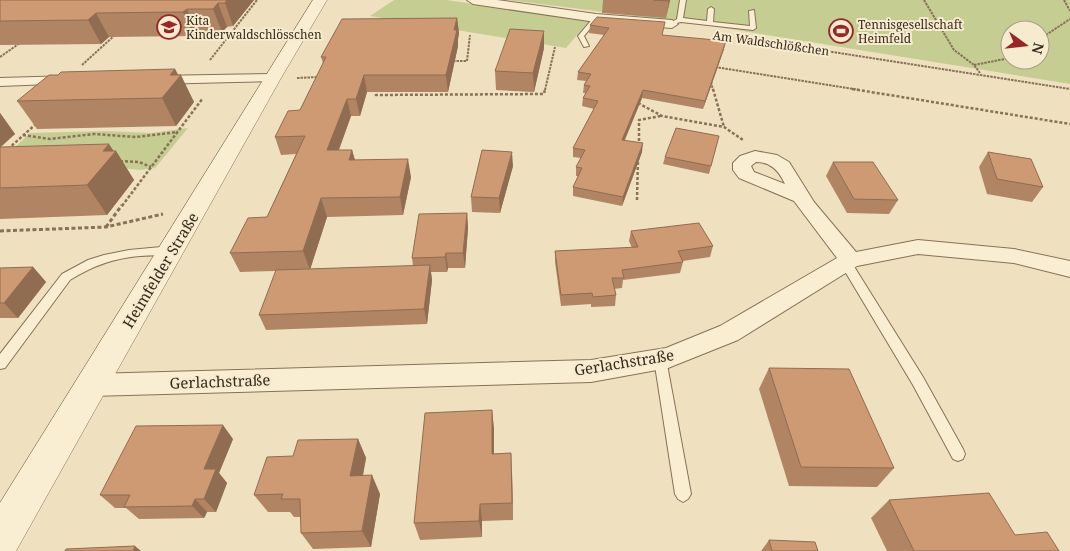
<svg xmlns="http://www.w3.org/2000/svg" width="1070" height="551" viewBox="0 0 1070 551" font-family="'Noto Serif',serif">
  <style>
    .green { fill: #c6cd93; fill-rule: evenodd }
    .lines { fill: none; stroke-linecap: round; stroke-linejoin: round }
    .service-casing { stroke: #877157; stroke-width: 2 }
    .minor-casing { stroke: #877157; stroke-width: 2 }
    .tertiary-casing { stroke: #877157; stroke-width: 1 }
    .path-far2 { stroke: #877157; stroke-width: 2; stroke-dasharray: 2.5 1; stroke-linecap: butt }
    .path-far1 { stroke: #877157; stroke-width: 2.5; stroke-dasharray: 3 2; stroke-linecap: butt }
    .path { stroke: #877157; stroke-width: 3; stroke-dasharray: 4 2.5; stroke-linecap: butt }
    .service { fill: #f9eed2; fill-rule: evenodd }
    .minor { fill: #f9eed2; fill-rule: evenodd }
    .tertiary { fill: #f9eed2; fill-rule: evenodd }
    .wall { fill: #b18464 }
    .shaded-wall { fill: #906c51 }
    .building { fill: #ce9a74; stroke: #906c51 }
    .labels { text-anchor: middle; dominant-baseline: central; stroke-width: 4; stroke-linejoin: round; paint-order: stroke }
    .far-poi-label { font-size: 12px; fill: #37291c; stroke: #f6ebcf; text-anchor: start }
    .far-street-label { font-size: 12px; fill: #37291c; stroke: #f6ebcf }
    .street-label { font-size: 15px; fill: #37291c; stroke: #f6ebcf }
  </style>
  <rect width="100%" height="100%" fill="#efe1bf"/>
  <g class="green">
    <polygon points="394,0 447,0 589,21 566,48 370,16"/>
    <path d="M507,0H1070V84L693,23ZM1010,30H1040V60H1010Z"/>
    <polygon points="188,128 155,168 140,170 113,167 0,162 30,133 105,131 151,133"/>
  </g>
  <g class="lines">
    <g class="service-casing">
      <g id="service">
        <polygon points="680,0 686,0 683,18 707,21 708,9 711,7 714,9 713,22 750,26 749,11 754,10 756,28 753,30 681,22 672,24 672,22 677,19"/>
        <polygon points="594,17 599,18 584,36 589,46 584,47 578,36"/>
        <path d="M172,246L176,247L177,250L176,253C165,256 152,255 140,256C114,258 92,266 70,280L5,368L0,369V354L62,274L88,260L104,255L129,250Z"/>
        <polygon points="846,259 850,260 923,377 963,449 965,454 963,459 958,461 953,459 913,385 840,263"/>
        <polygon points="660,354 665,355 666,359 691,494 688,499 683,502 678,499 675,494 654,359 655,355"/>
      </g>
    </g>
    <g class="minor-casing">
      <g id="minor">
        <polygon points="467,0 497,0 596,14 672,20 678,24 672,28 596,22 473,4"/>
        <polygon points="272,74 277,75 279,78 277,81 153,84 148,83 146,80 148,77 153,76"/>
        <polygon points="71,76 76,77 78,80 76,83 0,86 0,78"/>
        <path d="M755,151L777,155L789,162L814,202L856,252L918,240L1014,249L1070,261V277L1014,263L918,254L857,266L738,340L668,368L591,382L91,396L82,393L78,385L82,377L91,374L591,360L666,348L720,326L837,258L794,201L739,178L733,170V163L740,156ZM756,162C771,162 779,171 785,184L754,172L751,166Z"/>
      </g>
    </g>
    <g class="tertiary-casing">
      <polygon id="tertiary" points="313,0 327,0 281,78 16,551 0,551 0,503"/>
    </g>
    <g class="path-far2">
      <polyline points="924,0 954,50 974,65 980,73"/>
      <polyline points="1064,0 1070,11"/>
      <polyline points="1040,39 1070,19"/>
      <polyline points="762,41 1070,89"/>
      <polyline points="0,57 20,43"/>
      <polyline points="210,60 257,0"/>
      <polyline points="453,61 467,61 470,35"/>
      <polyline points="82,65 115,35"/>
      <polyline points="974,65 1010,58"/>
      <polyline points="715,67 860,90"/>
      <polyline points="297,78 319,77"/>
      <polyline points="711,82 713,90"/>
      <polyline points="545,90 555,47"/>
    </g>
    <g class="path-far1">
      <polyline points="377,89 376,95 544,94 545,89"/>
      <polyline points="713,89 724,127"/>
      <polyline points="852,89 1070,124"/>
      <polyline points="638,103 662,116 724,127 743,140"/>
      <polyline points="23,135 50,139 94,134 136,137 178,132"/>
      <polyline points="639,146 639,120 661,116"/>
      <polyline points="8,149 37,123"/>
      <polyline points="120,161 139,162 151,167"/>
      <polyline points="637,200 638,158"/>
      <polyline points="122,206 203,98"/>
    </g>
    <g class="path">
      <polyline points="106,227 122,205"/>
      <polyline points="0,231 106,227 163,214"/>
    </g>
    <use href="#service" class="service"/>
    <use href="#minor" class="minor"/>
    <use href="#tertiary" class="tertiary"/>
  </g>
  <g class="wall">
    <polygon points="0,0 254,0 233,26 227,27 222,32 196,33 193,36 109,37 101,44 0,45"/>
    <polygon points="603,0 670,0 666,18 602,13"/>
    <polygon points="457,18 459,33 458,39 458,46 448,92 367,92 360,116 351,116 339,150 352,150 355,160 411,177 403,215 327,217 310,269 413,266 412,258 467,213 468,228 465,268 448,268 447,272 431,272 432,280 427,324 266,330 259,315 276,271 240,272 230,253 267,217 296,154 281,155 275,137 300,110 323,63 321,57"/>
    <polygon points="590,25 662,35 724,49 703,109 642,98 625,140 642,152 622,206 573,196 573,187 578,176 576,176 576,167 581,158 573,157 573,148 594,109 582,106 583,98 586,93 583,93 584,85 586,81 577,80 578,72 604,35 589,33"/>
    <polygon points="544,48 534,92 496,90 495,71"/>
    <polygon points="175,69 194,102 176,126 37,129 17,101"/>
    <polygon points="0,113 15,134 1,147 116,151 134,180 107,215 0,219"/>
    <polygon points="719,136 709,174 663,164 665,157"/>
    <polygon points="988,152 1043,187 1032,202 987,194 979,167"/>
    <polygon points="833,162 898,200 889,214 847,213 826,176"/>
    <polygon points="513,166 500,213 472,212 471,197"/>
    <polygon points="631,231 713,246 710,257 683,261 683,262 680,273 623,280 622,288 614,289 616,295 615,306 591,307 591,304 561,306 555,262 555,251 632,248 629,241"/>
    <polygon points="33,267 46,282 18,318 0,318 0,268"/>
    <polygon points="769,368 894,468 877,487 789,486 759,389"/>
    <polygon points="492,410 494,430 494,454 512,472 513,520 482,521 482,537 420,540 414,523"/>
    <polygon points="233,439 219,473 227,483 216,512 207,512 204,518 139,519 126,508 115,508 100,495"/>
    <polygon points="358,439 366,458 363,476 380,494 371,547 313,549 301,533 301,517 294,517 290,512 268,512 254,495 293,456"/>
    <polygon points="889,500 1015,535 1059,551 887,551 871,518"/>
    <polygon points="769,540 818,551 761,551"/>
  </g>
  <g class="shaded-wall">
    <polygon points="227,0 254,0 233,26 225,3"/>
    <polygon points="669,0 670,0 666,18"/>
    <polygon points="218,3 227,27 222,32 213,9"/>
    <polygon points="187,9 196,33 193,36 183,12"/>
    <polygon points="96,13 109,37 101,44 88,20"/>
    <polygon points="457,18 459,33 458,39 458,46 448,92 446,75 454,30"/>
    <polygon points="544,31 544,48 534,92 533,73"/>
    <polygon points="726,41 724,49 703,109 705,101"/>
    <polygon points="175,69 179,78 181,75 194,102 176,126 162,98 170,75"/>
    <polygon points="364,75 367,92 360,116 356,99"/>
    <polygon points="643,90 642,98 621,148 622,140"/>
    <polygon points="347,99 351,116 332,168 327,150"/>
    <polygon points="0,113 15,134 0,147"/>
    <polygon points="643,143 642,152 622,206 623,197"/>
    <polygon points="109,144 115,153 116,151 134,180 107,215 87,185 103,151"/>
    <polygon points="352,150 357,168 349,160"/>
    <polygon points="512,152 513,166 500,213 499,198"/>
    <polygon points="408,159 411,177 403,215 400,197"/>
    <polygon points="321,198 327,217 310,270 303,251"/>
    <polygon points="467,213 468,228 465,268 463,253"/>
    <polygon points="446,253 448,268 447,272 445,257"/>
    <polygon points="430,265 432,280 427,324 424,309"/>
    <polygon points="33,267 46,282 18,318 4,303"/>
    <polygon points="492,410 494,430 494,473 492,454"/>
    <polygon points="223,425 233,439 219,473 227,483 216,512 204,499 204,469"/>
    <polygon points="358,439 366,458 359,494 350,476"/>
    <polygon points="511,453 512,472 513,520 512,503"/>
    <polygon points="372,475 380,494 371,547 362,531"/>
    <polygon points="195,499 207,512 204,518 192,506"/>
    <polygon points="480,504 482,521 482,537 479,521"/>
    <polygon points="135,546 141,551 133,551"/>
  </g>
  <g class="building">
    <polygon points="0,0 227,0 225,3 218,3 213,9 187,9 183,12 96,13 88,20 0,21"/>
    <polygon points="654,0 669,0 669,1"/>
    <polygon points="597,17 665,22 662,35 726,41 705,101 643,90 622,140 643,143 623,197 573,187 582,168 576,167 585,150 573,148 598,101 583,98 590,86 584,85 591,74 578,72 609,28 590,25"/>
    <polygon points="457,18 454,30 457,30 446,75 364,75 356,99 347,99 327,150 352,150 349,160 408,159 400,197 321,198 303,251 230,253 248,218 267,217 305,136 275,137 288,111 300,110 326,57 321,57 342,19"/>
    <polygon points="510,29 544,31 533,73 495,71"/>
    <polygon points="175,69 170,75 181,75 162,98 17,101 49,75 58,75 61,72"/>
    <polygon points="676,128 719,136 711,166 665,157"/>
    <polygon points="109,144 103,151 116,151 87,185 0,188 0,147"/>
    <polygon points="482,150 512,152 499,198 471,197"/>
    <polygon points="988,152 1031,159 1043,187 997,179"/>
    <polygon points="833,162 873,162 898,200 854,199"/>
    <polygon points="467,213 463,253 446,253 445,257 412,258 419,214"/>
    <polygon points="699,223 713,246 678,251 683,262 622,270 624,278 612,278 616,295 593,297 592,293 561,295 555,251 638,247 631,231"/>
    <polygon points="430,265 424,309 259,315 276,270"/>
    <polygon points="33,267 4,303 0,303 0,268"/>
    <polygon points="769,368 849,369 894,468 801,467"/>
    <polygon points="492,410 492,454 511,453 512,503 480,504 479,521 414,523 425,413"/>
    <polygon points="223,425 204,469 216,469 204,499 195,499 192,506 124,507 130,495 100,495 136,426"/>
    <polygon points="358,439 350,476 372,475 362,531 301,533 300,499 281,499 283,494 254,495 267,457 293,456 298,440"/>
    <polygon points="989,493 1015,535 1047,532 1059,551 914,551 889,500"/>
    <polygon points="769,540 815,542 818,551 772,551"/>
    <polygon points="135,546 133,551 65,551 66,549"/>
  </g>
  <defs>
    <g id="school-ring" transform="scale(1.25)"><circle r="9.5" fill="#f6ebcf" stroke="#982626" stroke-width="1.5"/><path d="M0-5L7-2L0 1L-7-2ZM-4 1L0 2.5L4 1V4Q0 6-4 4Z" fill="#982626"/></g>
    <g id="stadium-ring" transform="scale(1.25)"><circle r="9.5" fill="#f6ebcf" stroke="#982626" stroke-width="1.5"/><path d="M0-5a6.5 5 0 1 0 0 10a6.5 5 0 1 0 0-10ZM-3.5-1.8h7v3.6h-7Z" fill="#982626"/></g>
  </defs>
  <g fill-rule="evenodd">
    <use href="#school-ring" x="169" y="27"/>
    <use href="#stadium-ring" x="841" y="31"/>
  </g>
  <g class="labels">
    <g class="far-poi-label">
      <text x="186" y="20">Kita<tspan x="186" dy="14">Kinderwaldschlösschen</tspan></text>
      <text x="858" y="24">Tennisgesellschaft<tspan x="858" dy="14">Heimfeld</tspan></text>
    </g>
    <g class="far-street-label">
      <text transform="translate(771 43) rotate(8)">Am Waldschlößchen</text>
    </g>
    <g class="street-label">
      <text transform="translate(160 270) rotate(-59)">Heimfelder Straße</text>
      <text transform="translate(624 362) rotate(-9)">Gerlachstraße</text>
      <text transform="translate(220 381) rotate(-2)">Gerlachstraße</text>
    </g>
  </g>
  <g transform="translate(1025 45) rotate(105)"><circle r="24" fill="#f6ebcf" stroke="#aa9d87"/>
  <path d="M0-4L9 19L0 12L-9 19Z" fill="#982626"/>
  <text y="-8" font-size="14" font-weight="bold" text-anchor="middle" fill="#37291c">N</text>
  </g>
</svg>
